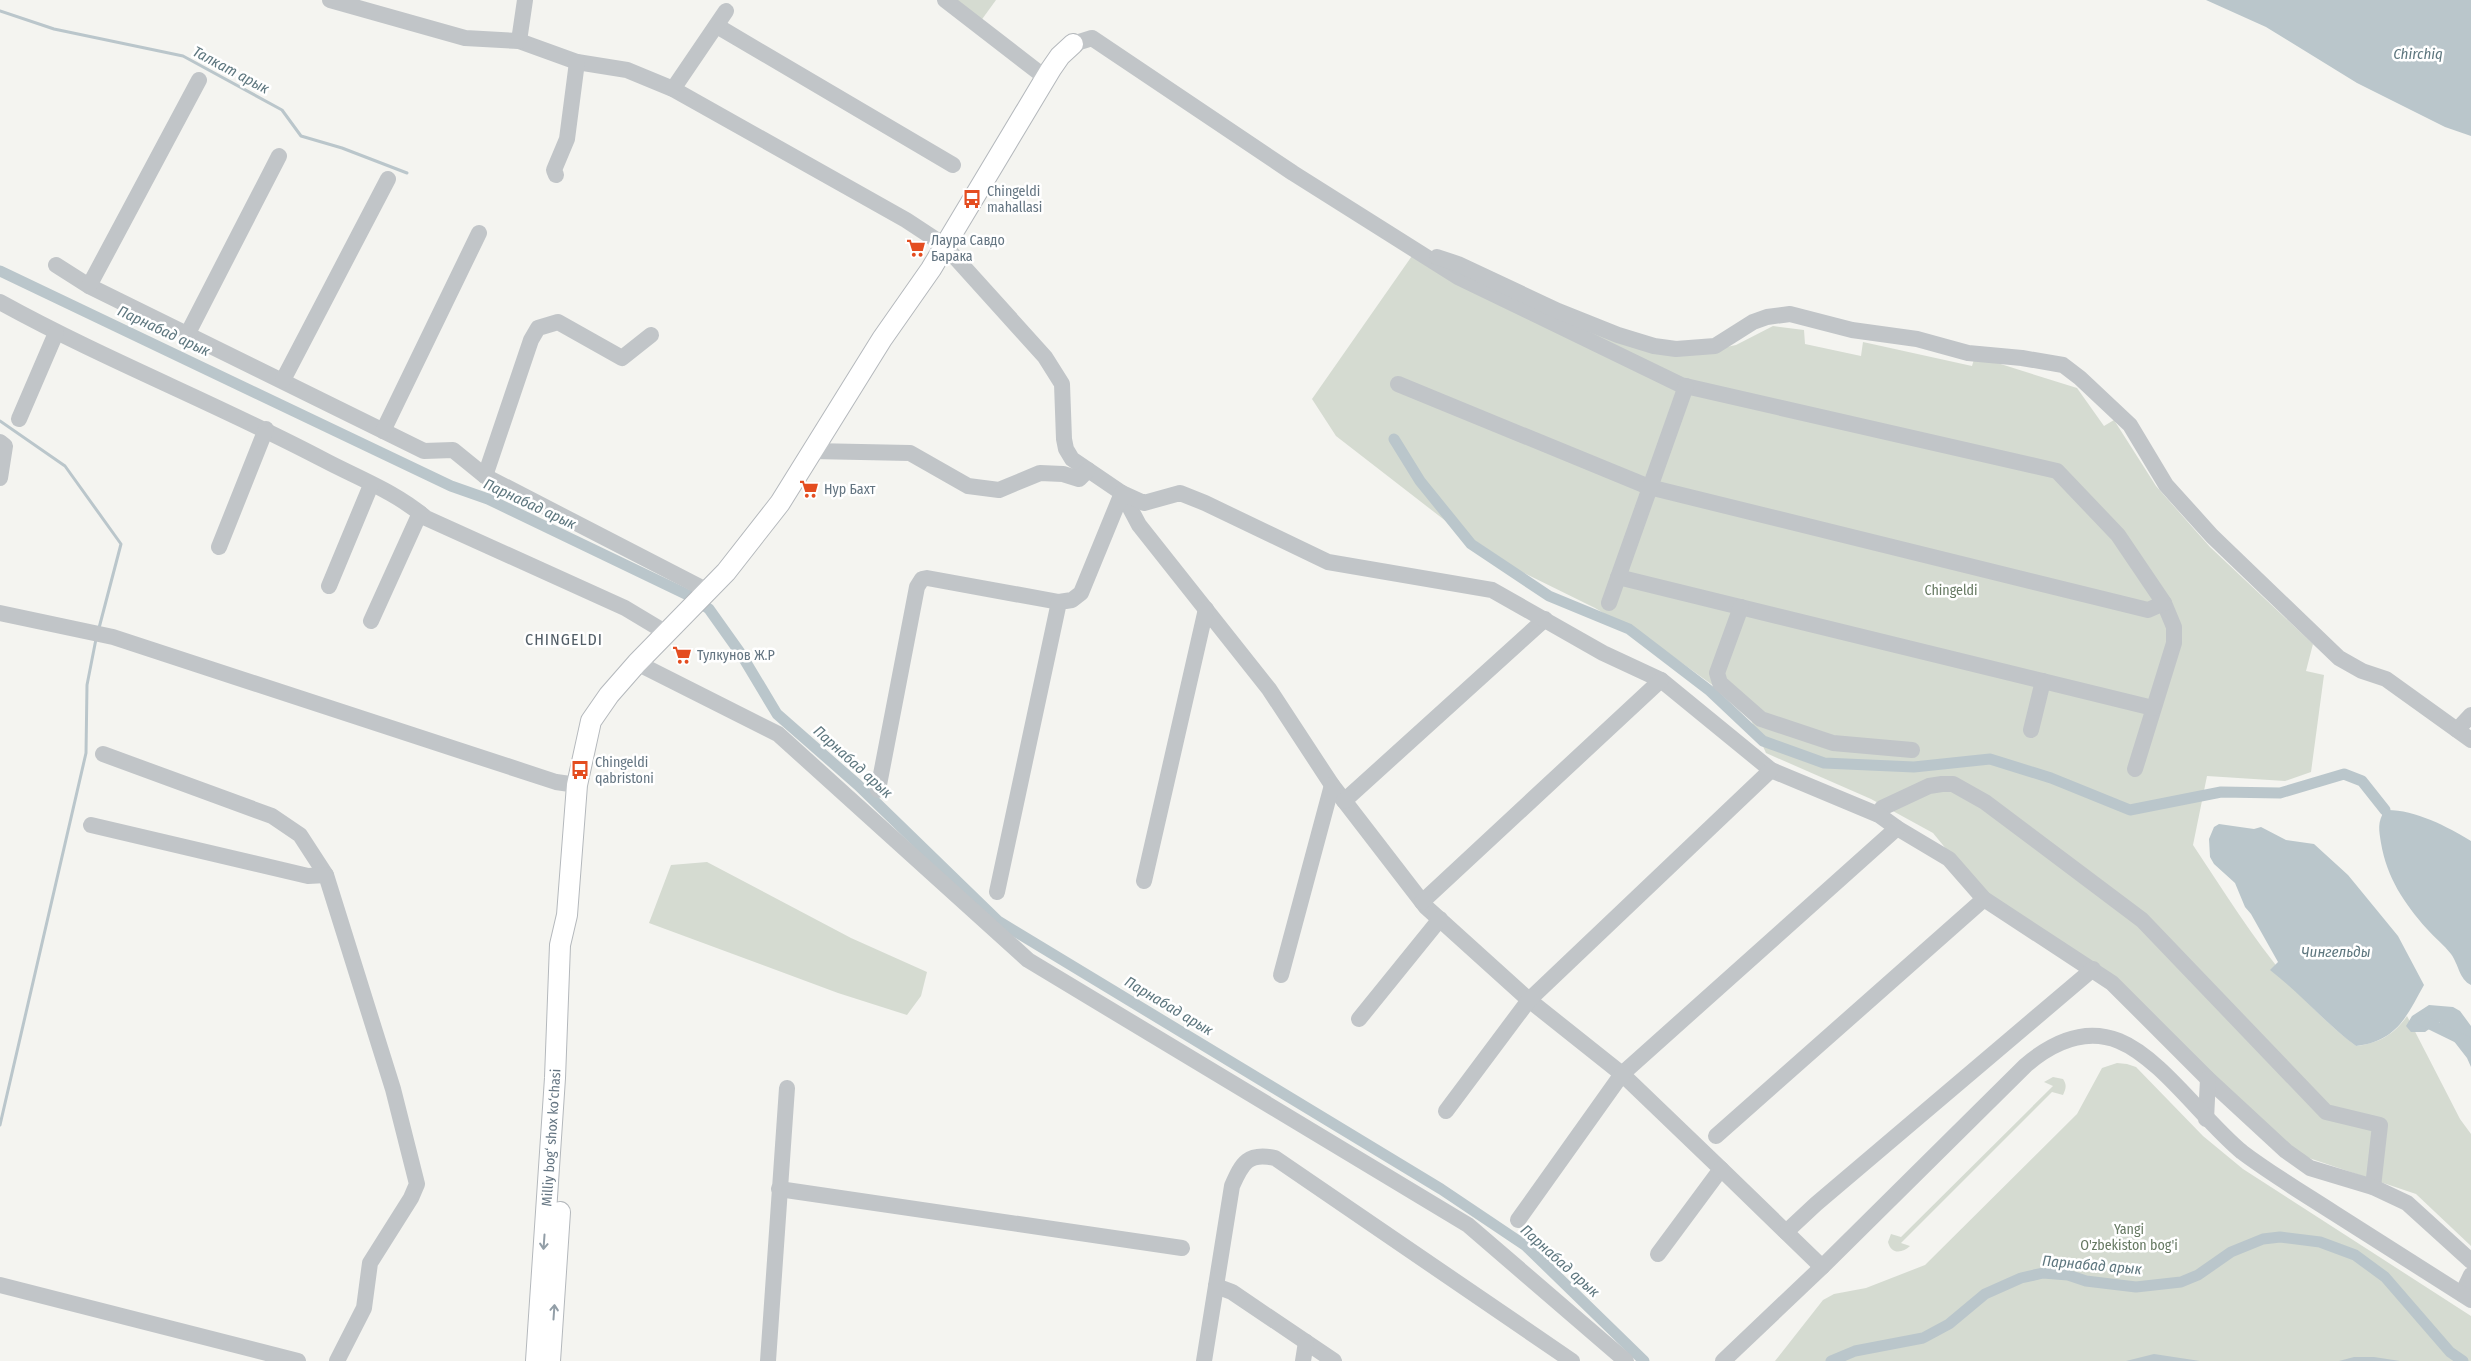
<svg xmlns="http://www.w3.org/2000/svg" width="2471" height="1361" viewBox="0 0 2471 1361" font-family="'Fira Sans Condensed',sans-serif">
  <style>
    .green { fill: #d5dbd1 }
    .water { fill: #bac6cb }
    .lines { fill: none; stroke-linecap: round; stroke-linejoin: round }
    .stream { stroke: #bac6cb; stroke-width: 3 }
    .canal { stroke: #bac6cb; stroke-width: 11 }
    .major-casing { stroke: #b4b8bc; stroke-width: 22 }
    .minor { stroke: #c1c5c8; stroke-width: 16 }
    .major { stroke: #fff; stroke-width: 20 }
    .oneway { stroke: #929ea7 }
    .labels { text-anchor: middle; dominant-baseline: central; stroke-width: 5; stroke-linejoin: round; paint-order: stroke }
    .poi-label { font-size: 14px; fill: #637481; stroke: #fff; text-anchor: start }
    .park-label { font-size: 14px; fill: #667962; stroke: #fff }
    .street-label { font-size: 14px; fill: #637481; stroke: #fff }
    .water-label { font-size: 15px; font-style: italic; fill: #5e777f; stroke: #fff }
    .quarter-label { font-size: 16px; letter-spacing: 1px; fill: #515d66; stroke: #fff }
  </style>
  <rect width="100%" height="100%" fill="#f4f4f0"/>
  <g class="green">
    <polygon points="952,0 996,0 980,22"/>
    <path d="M1414,253L1689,355L1736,345L1773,326L1804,330L1805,344L1861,356L1863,342L1972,366L1975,356L2077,388L2104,426L2114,420L2156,486L2210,547L2313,644L2306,671L2324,675L2311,772L2285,781L2207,776L2193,845C2241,917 2286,993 2356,1046C2379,1043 2394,1035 2407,1016L2460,1119L2471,1134V1246L2416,1194L2303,1156L2257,1122L2123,989L1984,895L1933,833L1871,799L1766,753L1746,709L1654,643L1595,608L1520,571L1447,522L1336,436L1312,399Z"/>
    <polygon points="707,862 851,938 927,972 921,996 907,1015 838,993 649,923 671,865"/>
    <polygon points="2117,1063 2127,1064 2136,1067 2203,1136 2243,1169 2471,1316 2471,1361 1775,1361 1823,1300 1834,1294 1866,1288 1925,1265 2077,1114 2102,1068"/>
    <path d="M2053,1077L2063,1079C2067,1085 2066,1088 2063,1095L2052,1092L1901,1243L1910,1246C1903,1253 1891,1255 1888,1242L1891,1234L1901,1237L2053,1086L2044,1082Z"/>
  </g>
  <g class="water">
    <polygon points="2206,0 2471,0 2471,136 2445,127 2357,83 2266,27"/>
    <path d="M2385,810C2413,809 2447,826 2471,841V985C2459,979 2459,965 2451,954C2444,945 2435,938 2427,929C2404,903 2387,878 2381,843C2379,830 2377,822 2385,810Z"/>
    <path d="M2219,824L2254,829L2261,827L2286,840L2314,844L2348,875L2398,936L2424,985C2406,1017 2397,1041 2356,1046C2325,1023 2301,994 2270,970L2278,962L2251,914L2245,907L2235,883L2214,864L2210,857L2209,839L2214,827Z"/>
    <polygon points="2429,1005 2453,1007 2460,1011 2471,1026 2471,1067 2467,1058 2439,1022 2425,1032 2411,1032 2406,1026 2412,1016"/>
    <polygon points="2154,1354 2200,1361 2126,1361"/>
    <polygon points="2354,1357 2374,1357 2400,1361 2339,1361"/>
  </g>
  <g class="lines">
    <g class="stream">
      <polyline points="0,11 54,29 183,56 282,110 301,136 342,148 407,173"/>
      <polyline points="0,421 65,466 121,544 99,628"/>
      <polyline points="0,1125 86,753 87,685 96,639"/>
    </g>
    <g class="canal">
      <polyline points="0,271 451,486 488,499 692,597 709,609 741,654 777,714 858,785 998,921 1441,1189 1526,1246 1644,1361"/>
      <polyline points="1394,439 1420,481 1471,544 1549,596 1629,629 1710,691 1763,741 1824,763 1914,767 1990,759 2051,778 2130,810 2221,792 2280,793 2344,774 2362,781 2385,810"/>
      <polyline points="2422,1020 2467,1042 2471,1049"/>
      <polyline points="1831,1361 1855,1351 1923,1338 1949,1324 1985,1294 2021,1278 2043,1273 2068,1275 2086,1281 2136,1287 2181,1282 2198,1275 2231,1252 2263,1239 2280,1237 2320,1242 2355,1255 2385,1277 2450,1352 2463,1361"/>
    </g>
    <g class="major-casing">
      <g id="major">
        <path id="s1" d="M536,1361L555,1078L560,945L567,915L577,785L591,721L609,695L637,663L726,572L780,503L882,339L931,269L1051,69L1060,56L1073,44"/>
        <polyline points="550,1361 560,1212"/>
      </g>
    </g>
    <g class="minor">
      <polyline points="330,0 465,38 519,41 577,62 627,70 673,89 906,220 944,245 1045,357 1062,384 1064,439 1066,449 1072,459 1122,493 1139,525 1269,689 1332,785 1426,907 1529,1000 1622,1074 1721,1169 1658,1254"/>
      <polyline points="945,0 1046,78"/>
      <polyline points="717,26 953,165"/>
      <polyline points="519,41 525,0"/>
      <polyline points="1073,44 1092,38 1293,173 1458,277 1681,385 2057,471 2118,535 2164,603 2174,627 2174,643 2135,769"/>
      <polyline points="673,89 726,11"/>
      <polyline points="556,175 554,170 567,139 577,62"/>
      <polyline points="1437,257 1458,264 1558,311 1618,335 1654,346 1676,349 1715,346 1753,322 1767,317 1790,314 1852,330 1917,339 1968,353 2022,358 2063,365 2080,378 2130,425 2166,485 2212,536 2339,658 2362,671 2386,679 2471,740"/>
      <polyline points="56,265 89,286 424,451 453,450 485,476 708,591"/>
      <polyline points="89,286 199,80"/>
      <path d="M0,302C105,360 218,404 324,460C358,478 396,492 426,518L625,608L665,632"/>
      <polyline points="188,333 279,156"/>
      <polyline points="283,380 388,179"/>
      <polyline points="1398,384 1649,487 2148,610 2164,603"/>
      <polyline points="19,419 56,333"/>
      <polyline points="383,431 479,233"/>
      <polyline points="0,442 5,446 0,478"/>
      <polyline points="812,451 910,453 968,486 999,490 1040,473 1063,474 1079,479 1088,470"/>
      <polyline points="485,476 531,340 538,328 558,322 622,358 651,335"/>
      <polyline points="219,547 266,429"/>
      <polyline points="1618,577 2153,708"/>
      <polyline points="329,586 371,485"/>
      <polyline points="1609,603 1686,386"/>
      <polyline points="1741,607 1717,673 1720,683 1761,719 1833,743 1912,750"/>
      <polyline points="0,613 113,637 556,782 577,785"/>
      <polyline points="371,621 420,513"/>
      <polyline points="637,663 778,734 1028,960 1468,1225 1626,1361"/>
      <polyline points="2031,730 2043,681"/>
      <polyline points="2457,730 2471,715"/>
      <polyline points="103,754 272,816 300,835 326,875 393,1089 417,1184 411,1198 370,1263 364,1308 337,1361"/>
      <polyline points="878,790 917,587 922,579 927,578 1059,602"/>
      <polyline points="1344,801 1545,619"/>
      <polyline points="1879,815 1882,808 1929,786 1942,784 1953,784 1985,802 2142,920 2326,1112 2380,1125 2373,1187"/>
      <polyline points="91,825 308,876 326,875"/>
      <polyline points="1144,881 1206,609"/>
      <polyline points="997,892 1059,602 1072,600 1081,593 1122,493 1144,503 1180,493 1205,503 1328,562 1492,590 1603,653 1661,680 1771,770 1879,815 1897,828 1949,859 1984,899 2112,983 2208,1079 2286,1151 2310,1168 2373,1187 2407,1203 2471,1261"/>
      <polyline points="1422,902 1661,680"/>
      <polyline points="1281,975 1332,785"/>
      <polyline points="1359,1019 1440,919"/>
      <polyline points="1446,1111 1529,1000 1771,770"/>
      <polyline points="2206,1119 2208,1079"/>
      <polyline points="1716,1136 1984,899"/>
      <polyline points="1721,1169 1822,1267"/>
      <polyline points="779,1189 1182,1248"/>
      <polyline points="1518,1220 1622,1074 1897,828"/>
      <polyline points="1786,1232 1816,1204 2093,969"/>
      <polyline points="0,1285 298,1361"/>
      <polyline points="1216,1286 1232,1292 1334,1361"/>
      <polyline points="2462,1294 2471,1275"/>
      <polyline points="768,1361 787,1088"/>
      <path d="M1204,1361L1232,1186C1242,1163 1248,1152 1275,1158L1572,1361"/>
      <polyline points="1303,1361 1306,1342"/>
      <path d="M1723,1361L1822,1267L2026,1065C2052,1043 2084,1027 2119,1041C2161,1058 2204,1121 2242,1152C2271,1174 2303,1193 2334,1213C2379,1242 2425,1271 2471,1300"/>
    </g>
    <use href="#major" class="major"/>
  </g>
  <defs><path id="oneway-shaft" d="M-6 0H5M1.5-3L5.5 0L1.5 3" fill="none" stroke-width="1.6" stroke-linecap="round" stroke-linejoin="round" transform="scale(1.25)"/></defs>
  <g class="oneway">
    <use href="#oneway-shaft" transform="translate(544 1242) rotate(94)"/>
    <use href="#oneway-shaft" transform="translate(554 1312) rotate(-86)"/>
  </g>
  <defs>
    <g id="bus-bare" transform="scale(1.5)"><path d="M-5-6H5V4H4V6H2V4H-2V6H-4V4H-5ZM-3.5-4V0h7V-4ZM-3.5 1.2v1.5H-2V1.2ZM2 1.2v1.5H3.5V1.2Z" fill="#e44d20" stroke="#fff" stroke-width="2.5" paint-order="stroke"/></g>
    <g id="supermarket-bare" transform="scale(1.5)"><path d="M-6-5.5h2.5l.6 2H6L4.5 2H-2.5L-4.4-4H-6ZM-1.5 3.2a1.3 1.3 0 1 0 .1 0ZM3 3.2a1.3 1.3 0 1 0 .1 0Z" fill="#e44d20" stroke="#fff" stroke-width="2.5" paint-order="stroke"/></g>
  </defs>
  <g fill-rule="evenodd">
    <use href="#bus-bare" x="972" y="199"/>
    <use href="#supermarket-bare" x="916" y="248"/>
    <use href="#supermarket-bare" x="809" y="489"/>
    <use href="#supermarket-bare" x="682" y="655"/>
    <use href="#bus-bare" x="580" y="770"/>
  </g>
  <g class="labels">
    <g class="poi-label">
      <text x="987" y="191">Chingeldi<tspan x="987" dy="16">mahallasi</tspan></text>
      <text x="931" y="240">Лаура Савдо<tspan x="931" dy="16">Барака</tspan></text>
      <text x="824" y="489">Нур Бахт</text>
      <text x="697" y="655">Тулкунов Ж.Р</text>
      <text x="595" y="762">Chingeldi<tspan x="595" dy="16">qabristoni</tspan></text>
    </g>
    <g class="park-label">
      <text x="1951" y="590">Chingeldi</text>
      <text x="2129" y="1229">Yangi<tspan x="2129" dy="16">O'zbekiston bog'i</tspan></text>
    </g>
    <g class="street-label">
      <text stroke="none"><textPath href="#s1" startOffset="224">Milliy bog‘ shox ko‘chasi</textPath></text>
    </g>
    <g class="water-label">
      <text x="2418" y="54">Chirchiq</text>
      <text transform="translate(231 70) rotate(28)">Талкат арык</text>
      <text transform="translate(164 331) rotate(25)">Парнабад арык</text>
      <text transform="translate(530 504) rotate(25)">Парнабад арык</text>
      <text transform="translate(853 762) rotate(42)">Парнабад арык</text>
      <text x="2336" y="952">Чингельды</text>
      <text transform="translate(1169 1006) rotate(31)">Парнабад арык</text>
      <text transform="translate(1560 1261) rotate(42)">Парнабад арык</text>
      <text transform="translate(2092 1265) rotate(5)">Парнабад арык</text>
    </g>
    <g class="quarter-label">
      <text x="564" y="639">CHINGELDI</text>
    </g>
  </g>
</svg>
